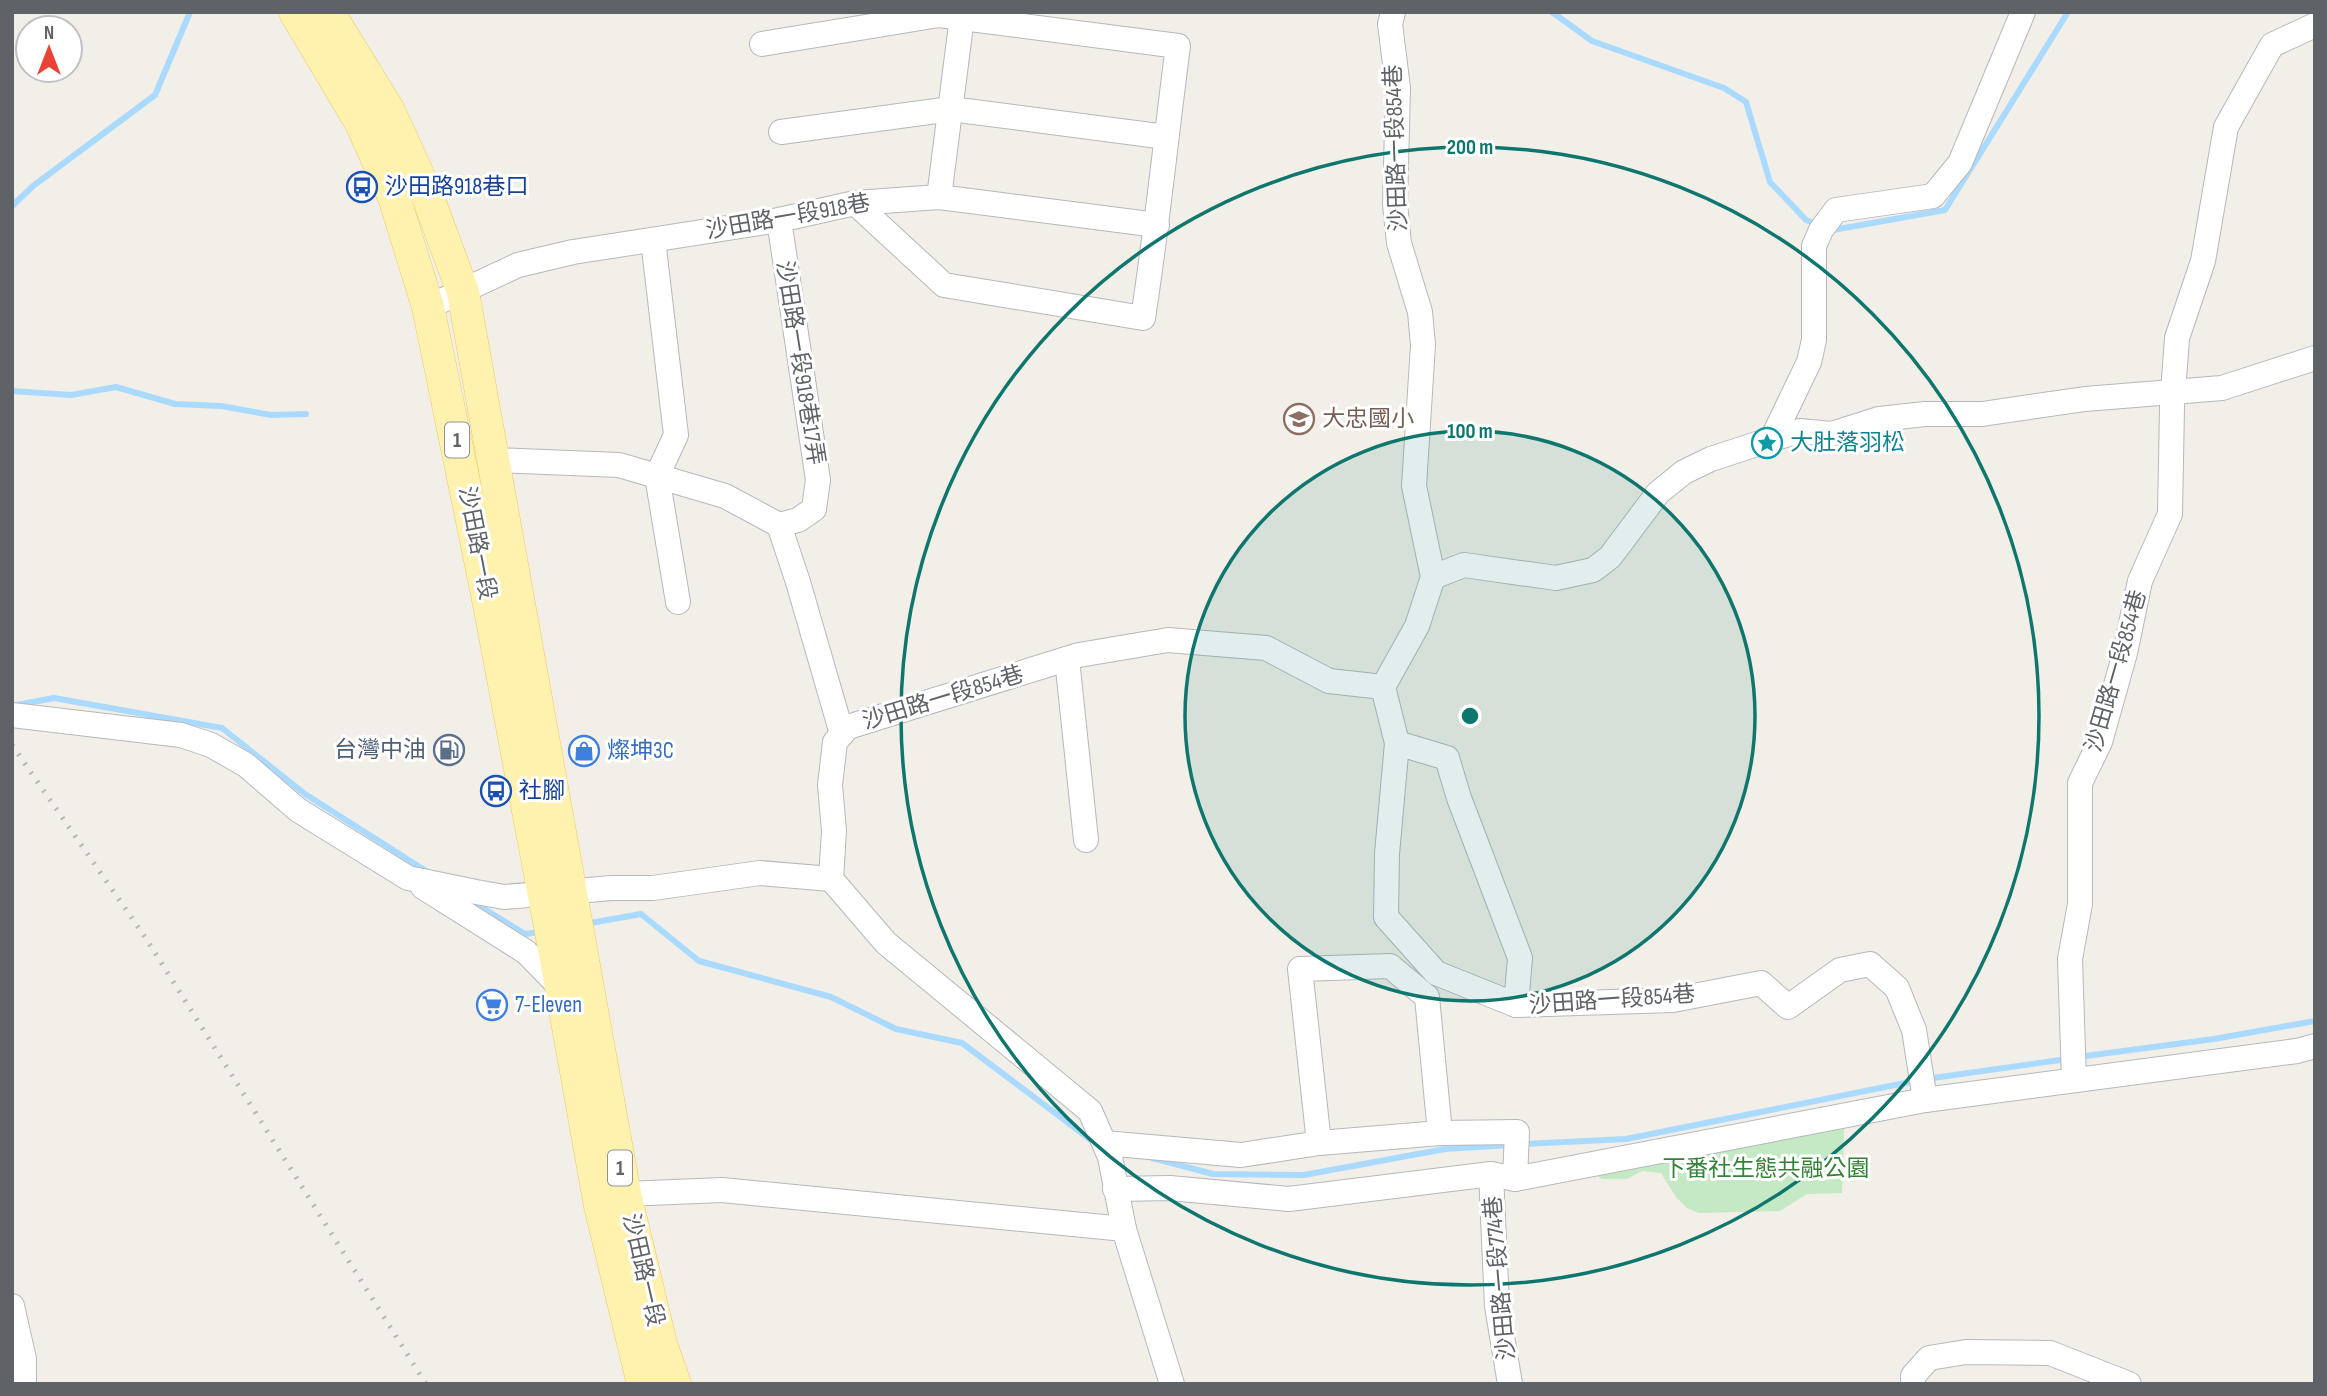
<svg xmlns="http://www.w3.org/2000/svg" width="2327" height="1396" viewBox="0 0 2327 1396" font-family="'Sofia Sans Condensed','Noto Sans TC',sans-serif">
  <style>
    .green { fill: #c5e8c5 }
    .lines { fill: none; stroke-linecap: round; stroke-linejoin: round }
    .stream { stroke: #aadaff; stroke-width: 6 }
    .minor-casing { stroke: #b5b8bc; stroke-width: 26 }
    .major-casing { stroke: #f2c960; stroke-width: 33 }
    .minor { stroke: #fff; stroke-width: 24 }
    .major { stroke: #fff2af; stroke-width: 32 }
    .rail { stroke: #b6b7b8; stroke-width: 5; stroke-dasharray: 2 9; stroke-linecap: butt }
    .ring { fill: none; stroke: #0f766e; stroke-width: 3.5 }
    .labels { text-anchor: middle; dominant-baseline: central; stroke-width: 6; stroke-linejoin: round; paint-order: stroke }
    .shield { fill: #fff; stroke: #8f9295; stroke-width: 2 }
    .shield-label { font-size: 21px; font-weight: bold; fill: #5f6368 }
    .street-label { font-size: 23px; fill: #5f6368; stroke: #fff }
    .transit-label { font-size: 23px; fill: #164399; stroke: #fff; text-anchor: start }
    .education-label { font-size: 23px; fill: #785e54; stroke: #fff; text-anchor: start }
    .culture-label { font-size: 23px; fill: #0d838f; stroke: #fff; text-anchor: start }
    .service-label { font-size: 23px; fill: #4e5e75; stroke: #fff; text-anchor: end }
    .shop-label { font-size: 23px; fill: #366cbe; stroke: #fff; text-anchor: start }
    .park-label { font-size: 23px; fill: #348238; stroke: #fff }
    .centre { fill: #0f766e; stroke: #fff; stroke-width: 3.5 }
    .ring-label { font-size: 21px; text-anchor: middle; font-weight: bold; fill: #0f766e; stroke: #fff; stroke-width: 6; stroke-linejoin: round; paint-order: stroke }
  </style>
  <rect width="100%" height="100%" fill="#f1efe8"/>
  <polygon class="green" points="1845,1111 1842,1193 1807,1194 1780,1211 1699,1213 1687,1208 1676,1197 1661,1173 1642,1171 1627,1179 1602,1179 1587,1170"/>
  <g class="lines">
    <g class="stream">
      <polyline points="1552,12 1592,41 1724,88 1746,102 1770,182 1806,220 1819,225"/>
      <polyline points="12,206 33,186 155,95 190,12"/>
      <polyline points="1829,229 1833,230 1945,210 2068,12"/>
      <polyline points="12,391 71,395 116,387 175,404 221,406 271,415 306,414"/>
      <polyline points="17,705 54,698 222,728 305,794 426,871"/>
      <polyline points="473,902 525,934 540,932"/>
      <polyline points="585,924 641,914 699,961 831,997 896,1029 962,1043 1095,1143"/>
      <polyline points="2078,1057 2214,1039 2315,1021"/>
      <polyline points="1926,1079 2067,1059"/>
      <polyline points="1522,1144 1626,1139 1915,1081"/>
      <polyline points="1152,1158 1213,1174 1304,1175 1445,1149 1511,1145"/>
    </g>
    <g class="minor-casing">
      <g id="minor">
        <path d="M762,44L939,15L1178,46C1166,137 1157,228 1143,318L944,285L855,203"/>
        <polyline points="781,132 951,109 1166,137"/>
        <polyline points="939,197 962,17"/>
        <polyline points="779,220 818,480 814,509 798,520 779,525"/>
        <polyline points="653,240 676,435 657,476 678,602"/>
        <polyline points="428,307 518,265 573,252 779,220 855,203 939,197 1157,225"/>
        <polyline points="1772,439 1800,431 1832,434 1879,419 1925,414 1982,414 2085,399 2222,388 2315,358"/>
        <polyline points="493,460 619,465 725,496 779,525 798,582 842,734"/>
        <polyline points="1433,577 1464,565 1556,578 1593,570 1610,557 1658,493 1684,472 1711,459 1772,439 1809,362 1814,340 1814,246 1821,230 1836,210 1933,196 1960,163 2023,12"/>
        <polyline points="1067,659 1086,840"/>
        <polyline points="1383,687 1397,743 1387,854 1386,917 1436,973 1516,1005 1673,1000 1761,983 1788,1007 1840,970 1870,964 1897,988 1914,1030 1925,1100"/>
        <polyline points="12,715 181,735 211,745 246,765 298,810 408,878 476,892 504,897 612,888 653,888 760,873 831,879 886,943 1090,1111 1110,1157 1124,1229 1172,1384"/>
        <polyline points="1397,743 1447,758 1459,798 1520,958 1516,1005"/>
        <polyline points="831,879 834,831 830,785 835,742 848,727 1079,655 1168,640 1266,648 1329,681 1383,687 1417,626 1433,577 1414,486 1423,345 1420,312 1399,243 1395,204 1398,88 1390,24 1393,12"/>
        <polyline points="423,887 526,952 561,988"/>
        <polyline points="2074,1080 2070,959 2080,904 2080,783 2100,742 2125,653 2140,581 2170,514 2172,407 2177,338 2203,261 2226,127 2272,45 2315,25"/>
        <polyline points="1104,1143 1241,1155 1319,1143 1440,1133 1517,1132 1515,1179"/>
        <polyline points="1319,1143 1300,969 1390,966 1427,997 1440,1133"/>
        <polyline points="1491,1174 1497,1306 1510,1384"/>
        <polyline points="1115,1189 1170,1188 1289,1199 1491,1174 1515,1179 1925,1100 2297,1051 2315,1046"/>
        <polyline points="625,1194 722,1190 1124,1229"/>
        <polyline points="12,1306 24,1359 24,1384"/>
        <polyline points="1913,1384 1913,1376 1929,1358 1966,1352 2050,1353 2129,1384"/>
      </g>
    </g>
    <g class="major-casing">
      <g id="major">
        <polyline points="295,12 361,123 394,197 428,307 486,589 554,948 600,1206 643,1384"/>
        <polyline points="328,12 389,111 426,192 463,292 625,1194 661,1344 675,1384"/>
      </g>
    </g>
    <use href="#minor" class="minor"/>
    <use href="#major" class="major"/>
    <polyline class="rail" points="12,745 145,937 426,1384"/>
  </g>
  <circle cx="1470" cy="716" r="285" fill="#0f766e" fill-opacity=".12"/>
  <g class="ring">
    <circle cx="1470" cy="716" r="285"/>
    <circle cx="1470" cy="716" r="569"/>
  </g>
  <defs>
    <g id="bus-ring" transform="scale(1.575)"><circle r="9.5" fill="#fff" stroke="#1a4fb4" stroke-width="1.5"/><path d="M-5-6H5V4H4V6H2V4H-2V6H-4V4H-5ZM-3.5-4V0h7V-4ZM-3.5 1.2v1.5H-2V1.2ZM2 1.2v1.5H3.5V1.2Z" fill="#1a4fb4"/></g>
    <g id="school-ring" transform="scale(1.575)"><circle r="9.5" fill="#fff" stroke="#8d6e63" stroke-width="1.5"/><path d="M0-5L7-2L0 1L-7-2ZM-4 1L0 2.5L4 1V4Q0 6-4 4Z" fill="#8d6e63"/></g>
    <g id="sight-ring" transform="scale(1.575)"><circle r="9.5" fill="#fff" stroke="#0f9aa8" stroke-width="1.5"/><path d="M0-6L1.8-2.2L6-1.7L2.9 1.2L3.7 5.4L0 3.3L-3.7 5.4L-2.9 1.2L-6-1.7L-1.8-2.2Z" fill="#0f9aa8"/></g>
    <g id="fuel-ring" transform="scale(1.575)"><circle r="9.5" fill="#fff" stroke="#5c6f8a" stroke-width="1.5"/><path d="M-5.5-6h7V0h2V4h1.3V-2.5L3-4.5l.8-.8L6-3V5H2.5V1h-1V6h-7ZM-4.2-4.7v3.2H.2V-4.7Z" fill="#5c6f8a"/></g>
    <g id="shop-ring" transform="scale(1.575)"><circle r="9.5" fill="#fff" stroke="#3f7fe0" stroke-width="1.5"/><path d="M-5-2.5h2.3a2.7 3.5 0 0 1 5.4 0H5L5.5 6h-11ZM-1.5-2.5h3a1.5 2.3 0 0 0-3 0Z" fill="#3f7fe0"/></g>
    <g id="supermarket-ring" transform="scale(1.575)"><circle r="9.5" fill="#fff" stroke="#3f7fe0" stroke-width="1.5"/><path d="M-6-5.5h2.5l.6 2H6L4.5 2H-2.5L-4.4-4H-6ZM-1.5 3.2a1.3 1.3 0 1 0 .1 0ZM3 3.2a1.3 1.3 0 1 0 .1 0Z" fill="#3f7fe0"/></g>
  </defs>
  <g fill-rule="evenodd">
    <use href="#bus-ring" x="362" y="187"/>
    <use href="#school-ring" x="1299" y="419"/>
    <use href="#sight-ring" x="1767" y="443"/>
    <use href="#fuel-ring" x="449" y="750"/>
    <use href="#shop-ring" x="584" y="751"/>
    <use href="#bus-ring" x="496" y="791"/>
    <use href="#supermarket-ring" x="492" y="1005"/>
  </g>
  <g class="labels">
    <g class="shield">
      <rect x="445" y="422.5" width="24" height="35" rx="5"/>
      <rect x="608" y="1150.5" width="24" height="35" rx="5"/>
    </g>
    <g class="shield-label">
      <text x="457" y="440">1</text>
      <text x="620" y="1168">1</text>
    </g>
    <g class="street-label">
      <text transform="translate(1396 148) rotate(-92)">沙田路一段854巷</text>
      <text transform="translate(788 217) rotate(-10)">沙田路一段918巷</text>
      <text transform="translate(800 363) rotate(81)">沙田路一段918巷17弄</text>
      <text transform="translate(477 543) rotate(79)">沙田路一段</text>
      <text transform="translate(2116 671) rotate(-74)">沙田路一段854巷</text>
      <text transform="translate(943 698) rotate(-17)">沙田路一段854巷</text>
      <text transform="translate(1612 1000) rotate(-4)">沙田路一段854巷</text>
      <text transform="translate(643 1270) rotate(77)">沙田路一段</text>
      <text transform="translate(1500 1278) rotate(-95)">沙田路一段774巷</text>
    </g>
    <g class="transit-label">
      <text x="385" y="187">沙田路918巷口</text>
      <text x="519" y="791">社腳</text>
    </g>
    <g class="education-label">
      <text x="1322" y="419">大忠國小</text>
    </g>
    <g class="culture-label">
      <text x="1790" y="443">大肚落羽松</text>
    </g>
    <g class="service-label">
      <text x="426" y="750">台灣中油</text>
    </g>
    <g class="shop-label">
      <text x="607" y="751">燦坤3C</text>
      <text x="515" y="1005">7-Eleven</text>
    </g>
    <g class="park-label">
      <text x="1766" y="1169">下番社生態共融公園</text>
    </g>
  </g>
  <circle cx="1470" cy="716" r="10" class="centre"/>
  <g class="ring-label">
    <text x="1470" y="154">200 m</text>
    <text x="1470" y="438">100 m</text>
  </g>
  <rect width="2327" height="1396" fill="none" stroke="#5f6368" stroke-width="28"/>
  <g transform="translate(49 49)"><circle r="33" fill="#ffffff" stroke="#bfc1c3" stroke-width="2"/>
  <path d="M0-5L12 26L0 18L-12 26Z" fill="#ea4335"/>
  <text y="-10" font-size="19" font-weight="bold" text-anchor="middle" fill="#5f6368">N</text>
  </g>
</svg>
